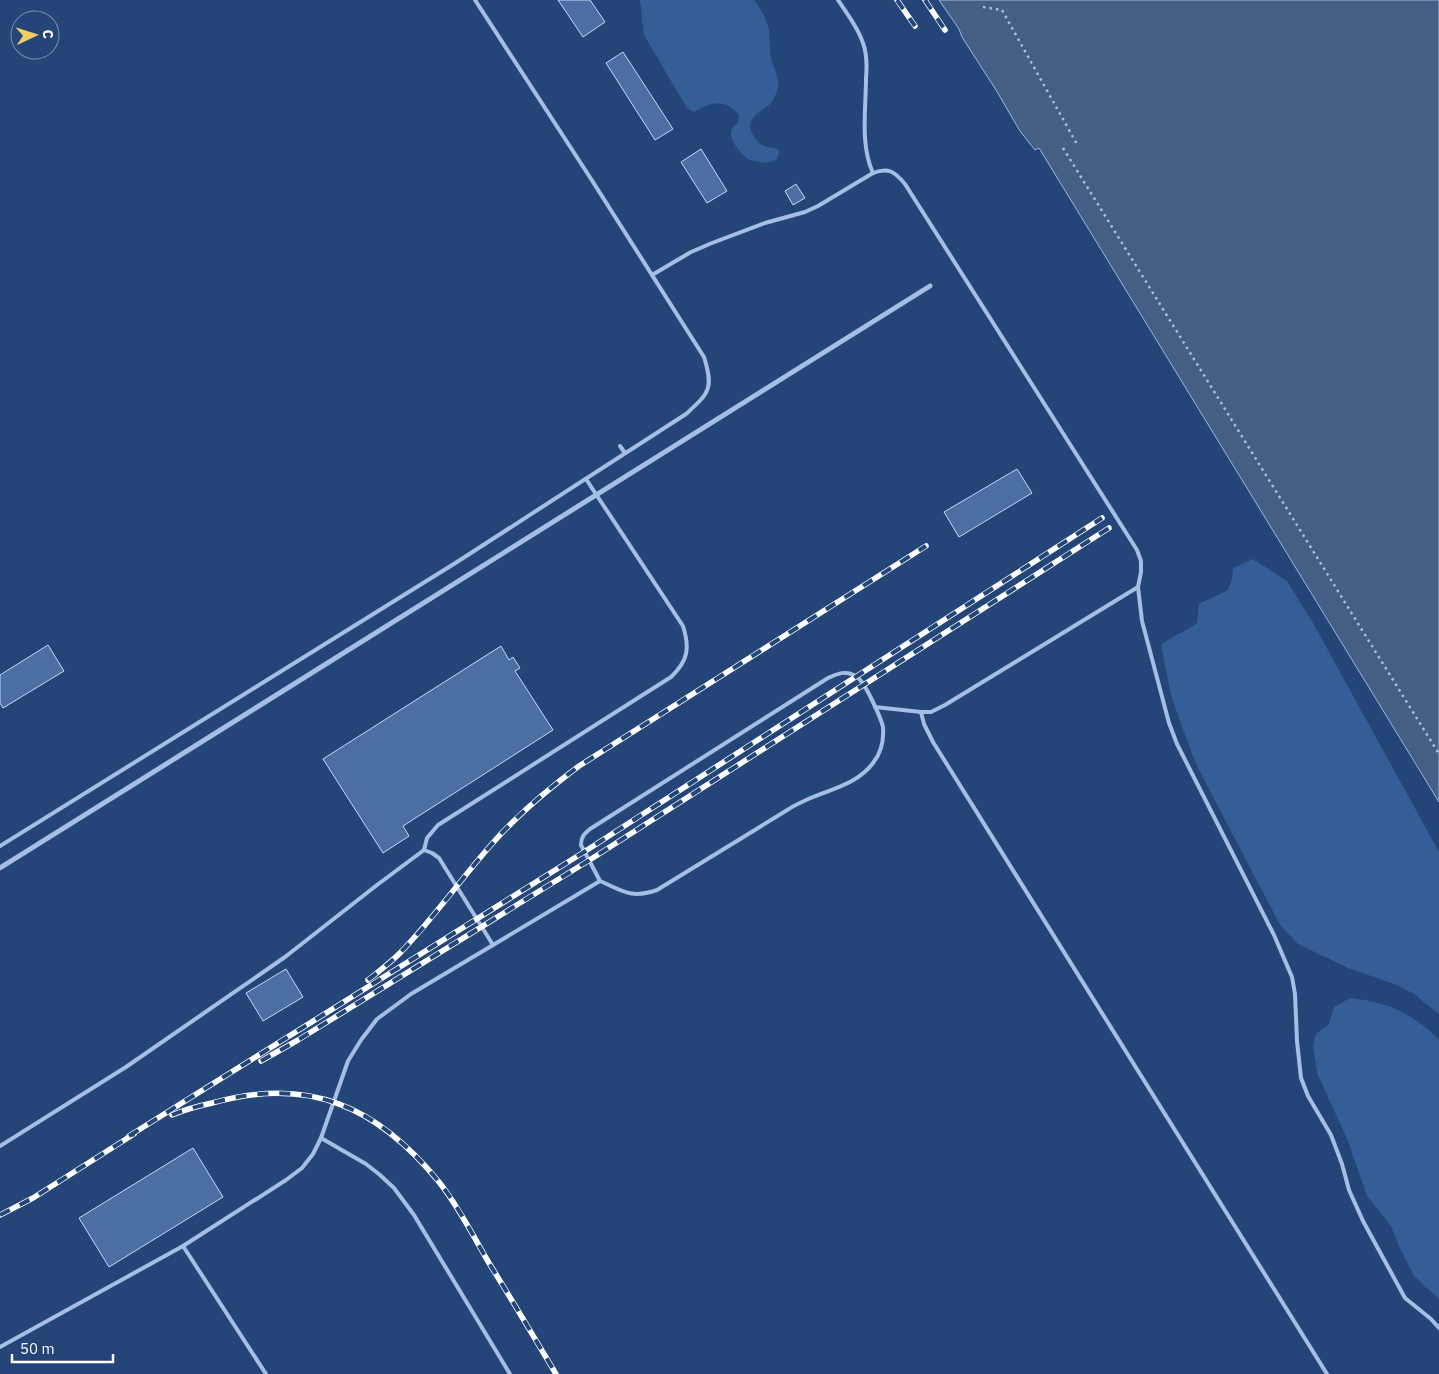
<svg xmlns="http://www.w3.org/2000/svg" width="1439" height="1374" viewBox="0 0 1439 1374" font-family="'IBM Plex Sans',sans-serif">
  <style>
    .green { fill: #365e96 }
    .water { fill: #455e84; stroke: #98b9e5 }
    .building { fill: #4b6fa2; stroke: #c7d9f3 }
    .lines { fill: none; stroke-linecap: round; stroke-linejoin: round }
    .path { stroke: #a4bee4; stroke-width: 2.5; stroke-dasharray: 2.5 4; stroke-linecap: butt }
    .lane { stroke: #a4bee4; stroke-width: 4 }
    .street { stroke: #a4bee4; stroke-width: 5 }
    .rail-casing { stroke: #fff; stroke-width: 5.5 }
    .rail { stroke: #234578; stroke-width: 4; stroke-dasharray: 11; stroke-linecap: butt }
  </style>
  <rect width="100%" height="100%" fill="#234578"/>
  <g class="green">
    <path d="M640,0H754C761,9 767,20 769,31C770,40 769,49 771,58C774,69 779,75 778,88C777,91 774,99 772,102C763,112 743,117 753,135C756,139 759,144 764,146C768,148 773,147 778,149L779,154L776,160C769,164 756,163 748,159C741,155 727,137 732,129C733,126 736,125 738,123L739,115C723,98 713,102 694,112L687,108L644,35Z"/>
    <path d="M1253,559L1287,581L1313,623L1439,852V1014L1414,994L1397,985L1348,968L1298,944L1280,925L1197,766L1182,727L1171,695L1161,645C1172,636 1185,632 1197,623L1199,604L1228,590L1232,579L1233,568Z"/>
    <path d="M1350,998C1387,1002 1413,1013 1439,1040V1299L1414,1276L1399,1246L1391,1226L1367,1196L1348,1141L1317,1073L1313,1046L1316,1034L1329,1024L1334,1007Z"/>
  </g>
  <polygon class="water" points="939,0 1439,0 1439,802 1039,148 1035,150 1020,131 996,90 962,37 959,29"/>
  <g class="building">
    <polygon points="558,0 590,0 605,22 583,37"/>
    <polygon points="623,52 673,129 655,140 606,63"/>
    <polygon points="701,149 727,191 707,203 681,162"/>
    <polygon points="796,184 805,198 793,205 785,191"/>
    <polygon points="1017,469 1032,493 959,537 944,512"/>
    <polygon points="48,645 64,671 3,708 0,703 0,675"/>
    <polygon points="501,646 509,660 513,657 520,668 515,671 553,730 403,826 409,836 383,853 323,759"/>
    <polygon points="286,969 303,997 263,1021 246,993"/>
    <polygon points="193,1148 223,1197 109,1267 79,1218"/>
  </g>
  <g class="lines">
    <g class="path">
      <polyline points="983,7 1002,10 1078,146"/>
      <polyline points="1063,148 1439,754"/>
    </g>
    <g class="lane">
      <path d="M838,0C847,14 858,27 863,43C867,54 867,67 866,78C866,109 860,145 873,173"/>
      <path d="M652,275L691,252L712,243L765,223L805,212L818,206L873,173C889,167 895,172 905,184L1137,550L1141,561V572L1138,587L1142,621L1169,723L1177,744L1274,935L1292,977L1295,994L1297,1041L1301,1078L1308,1096L1331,1135L1342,1164L1349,1190L1363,1221L1405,1298L1431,1319L1439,1328"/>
      <polyline points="620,446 625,453"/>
      <polyline points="875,707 921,712 931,712 945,705 1138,587"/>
      <polyline points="921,712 924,724 933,742 1327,1374"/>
      <path d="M0,846L457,562L686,414C709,393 714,389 704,357L593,182L475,0"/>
      <polyline points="424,850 432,853 439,858 493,945"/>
      <polyline points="321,1138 366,1164 380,1175 394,1188 414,1215 510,1374"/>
      <path d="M0,1146L126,1067L285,957L377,885L424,850L427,838L438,825L671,677C688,661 690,648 683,626L586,479"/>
      <path d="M183,1246L286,1180L302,1168L313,1154L321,1138L348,1061L361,1040L377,1019L411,994L600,881C623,891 631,899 657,890L784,812C790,808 797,804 804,801C827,790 857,785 873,763C881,753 884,740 883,727C881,718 865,682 857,677C854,675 849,673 846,673C840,672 833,676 828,678L590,829C584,834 581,837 581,845L600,881"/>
      <polyline points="0,1347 183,1246 266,1374"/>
    </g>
    <polyline class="street" points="0,868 930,286"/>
    <g class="rail-casing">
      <g id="rail">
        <polyline points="897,0 915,26"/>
        <polyline points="925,0 945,30"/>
        <path d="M368,980C379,971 390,963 400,953C433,919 460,880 491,845C517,815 547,790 579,766L926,546"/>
        <polyline points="261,1061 298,1040 588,861 1109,528"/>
        <path d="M172,1115C184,1110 198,1106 212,1103C309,1076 377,1106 439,1182C459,1207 473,1236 489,1263C512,1300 534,1337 556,1374"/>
        <polyline points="129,1136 584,852 1102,518"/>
        <polyline points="0,1215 33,1198 134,1134"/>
      </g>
    </g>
    <use href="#rail" class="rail"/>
  </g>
  <g transform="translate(35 35) rotate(86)"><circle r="24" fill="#234578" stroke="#7b8fae"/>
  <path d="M0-4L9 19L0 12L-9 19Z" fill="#efcd67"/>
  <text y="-8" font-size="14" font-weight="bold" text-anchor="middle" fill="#ffffff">С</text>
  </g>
  <path d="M12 1354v8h101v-8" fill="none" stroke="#ffffff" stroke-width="2.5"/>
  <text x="20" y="1354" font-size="15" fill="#ffffff" stroke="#234578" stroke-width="4" paint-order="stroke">50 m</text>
</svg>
